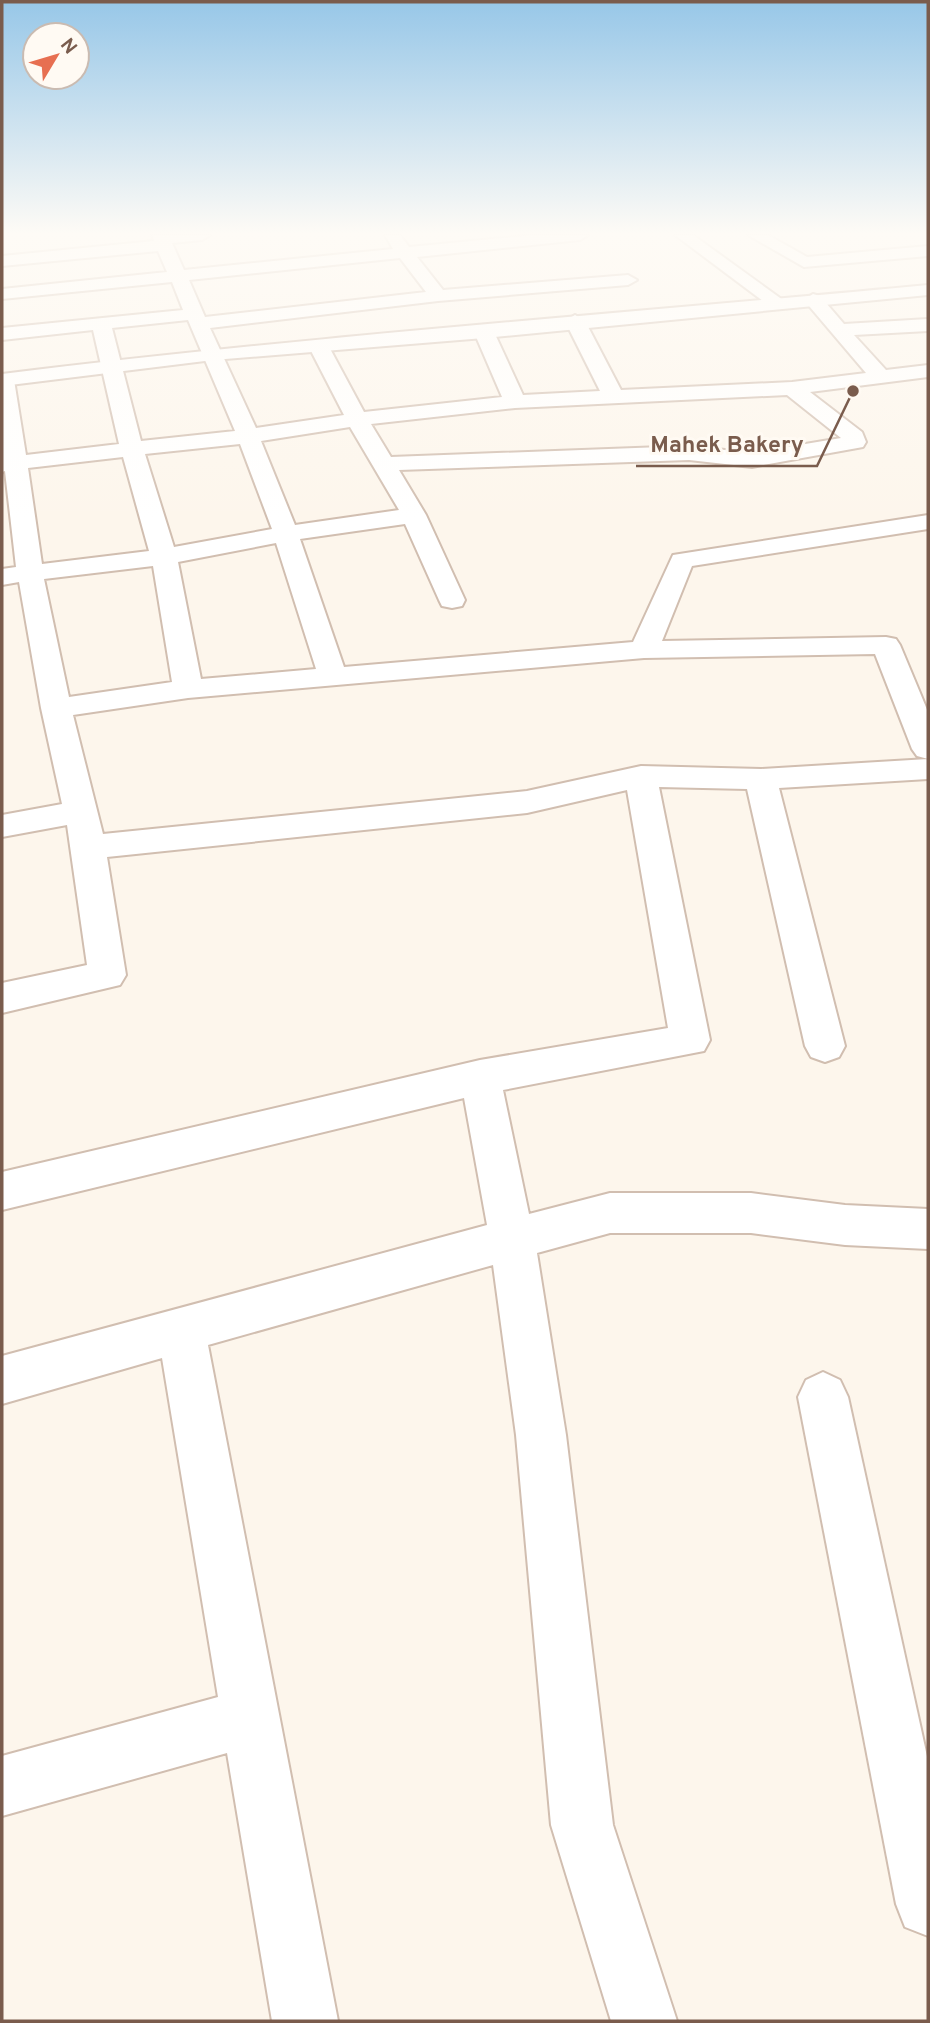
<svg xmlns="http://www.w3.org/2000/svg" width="930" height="2023" viewBox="0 0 930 2023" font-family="Overpass,sans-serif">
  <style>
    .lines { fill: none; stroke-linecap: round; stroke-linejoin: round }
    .minor-casing { stroke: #d1beb0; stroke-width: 4 }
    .tertiary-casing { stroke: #d1beb0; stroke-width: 4 }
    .minor { fill: #fff; fill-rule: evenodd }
    .tertiary { fill: #fff; fill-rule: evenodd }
    .leader { fill: none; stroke: #7a5c4d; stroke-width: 2.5 }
    .callout-dot { fill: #7a5c4d; stroke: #fffaf3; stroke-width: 2.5 }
    .callout-label { font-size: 23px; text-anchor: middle; font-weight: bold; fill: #7a5c4d; stroke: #fffaf3; stroke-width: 6; stroke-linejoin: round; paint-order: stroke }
  </style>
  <rect width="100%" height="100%" fill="#fdf6ec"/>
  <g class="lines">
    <g class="minor-casing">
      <g id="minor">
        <path d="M152,235H210L202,240L172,243L184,270L393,249L385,235H400L409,247L534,235H588L580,240L417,257L443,290L628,275L637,280L628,285L438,301L210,328L256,428L344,415L308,345L311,341H325L328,345L364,412L502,397L474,332L484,326L494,332L523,395L600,391L565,321L575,315L585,321L621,390L792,382L866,373L804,300L813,294L820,296L844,324L928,319V331L854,335L886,370L928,365V377L810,392L862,432L866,442L863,447L752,467L689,460L399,470L426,515L465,600L462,606L452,608L442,606L439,600L405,524L300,539L344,667L633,642L673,555L928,515V529L692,566L662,641L886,637L896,639L900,645L928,712V779L779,788L845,1046L839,1057L825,1062L811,1057L805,1046L747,789L659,787L710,1040L704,1051L503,1090L529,1214L610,1193H751L845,1205L928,1209V1249L845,1245L751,1233H610L537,1253L566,1435L613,1825L677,2021H611L551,1825L516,1435L493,1265L208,1345L338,2021H272L227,1753L2,1816V1756L218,1697L162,1358L2,1404V1356L487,1225L464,1098L2,1210V1172L480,1060L668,1028L627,790L527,813L107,857L126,975L120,985L2,1013V983L87,965L67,825L2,837V815L62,804L41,708L19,582L2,585V569L16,567L5,471L2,472V374L11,376L14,380L26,455L119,444L93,330L2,340V328L183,310L172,282L2,299V289L167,272L158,251L2,266V256L154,241ZM400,258L426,292L205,317L189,280ZM188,320L235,431L141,441L112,328ZM787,395L841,438L752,453L689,446L391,457L371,424L515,408ZM350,427L399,510L295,525L261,441ZM240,444L272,529L174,547L145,454ZM123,457L149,551L42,564L28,468ZM276,543L316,669L201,679L178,562ZM153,566L172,682L69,697L44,579ZM875,654L912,749L917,756L928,759L761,769L641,766L527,791L103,834L73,715L188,698L644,658Z"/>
        <polygon points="675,235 693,235 787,303 778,309 771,307"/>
        <polygon points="748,235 768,235 807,257 928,246 928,256 804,267"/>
        <polygon points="823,1372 840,1380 848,1397 928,1761 928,1936 905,1927 896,1904 798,1397 806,1380"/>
      </g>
    </g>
    <g class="tertiary-casing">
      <path id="tertiary" d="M928,285V295L484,338L213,360L2,386V374C310,336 619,314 928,285Z"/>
    </g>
    <use href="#minor" class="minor"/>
    <use href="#tertiary" class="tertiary"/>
  </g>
  <linearGradient id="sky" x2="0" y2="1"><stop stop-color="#97c7e8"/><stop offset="0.45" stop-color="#fefbf6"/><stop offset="1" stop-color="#fefbf6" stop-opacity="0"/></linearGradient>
  <rect width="930" height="518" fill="url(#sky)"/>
  <path class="leader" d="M853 391L817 466H636"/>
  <circle class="callout-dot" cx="853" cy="391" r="7"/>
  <g class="callout-label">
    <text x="727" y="452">Mahek Bakery</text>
  </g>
  <rect width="930" height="2023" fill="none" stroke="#7a5c4d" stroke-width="7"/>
  <g transform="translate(56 56) rotate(52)"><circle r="33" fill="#fffaf3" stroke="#cabbb1" stroke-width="2"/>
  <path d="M0-5L12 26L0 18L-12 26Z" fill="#e76f51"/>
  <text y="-10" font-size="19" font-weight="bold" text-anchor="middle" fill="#7a5c4d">N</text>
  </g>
</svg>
